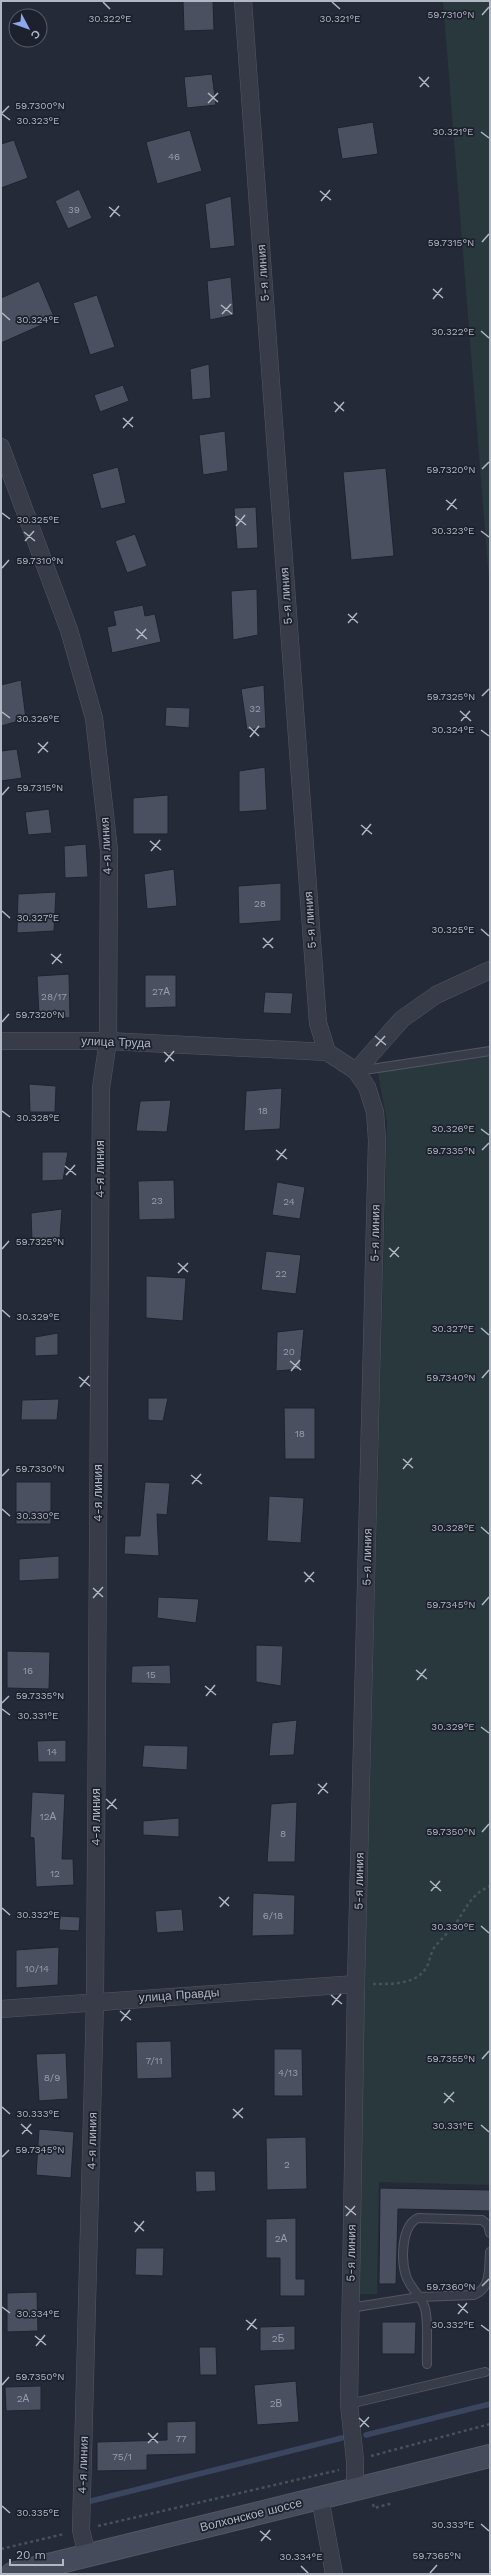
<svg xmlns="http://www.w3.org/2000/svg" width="491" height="2575" viewBox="0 0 491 2575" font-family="'Work Sans',sans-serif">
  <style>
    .green { fill: #28383c }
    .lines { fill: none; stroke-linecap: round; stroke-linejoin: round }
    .stream { stroke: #3a465f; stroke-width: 5.5 }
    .building { fill: #4a5060; stroke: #1e232f }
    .service-casing { stroke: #525763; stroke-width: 10 }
    .minor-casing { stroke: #525763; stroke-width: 18 }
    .secondary-casing { stroke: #525763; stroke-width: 24 }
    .path { stroke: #455358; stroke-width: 2.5; stroke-dasharray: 3 3; stroke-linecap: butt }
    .service { stroke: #373c48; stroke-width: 8 }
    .minor { stroke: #373c48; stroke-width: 17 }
    .secondary { stroke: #454b5b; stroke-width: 22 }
    .ticks { fill: none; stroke: #b2b7c4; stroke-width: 1.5 }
    .labels { text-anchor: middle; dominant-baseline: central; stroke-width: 3.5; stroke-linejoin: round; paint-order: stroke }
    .number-label { font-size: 10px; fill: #989dab }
    .street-label { font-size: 12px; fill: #b2b7c4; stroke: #1c212d }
    .ticks-label { font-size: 10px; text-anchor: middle; fill: #b2b7c4; stroke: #1c212d; stroke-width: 3.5; stroke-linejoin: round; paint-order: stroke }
  </style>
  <rect width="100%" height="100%" fill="#242a38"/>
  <g class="green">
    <polygon points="443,1 490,1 490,593"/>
    <polygon points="490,1053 490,2185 379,2182 377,2294 357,2294 387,1122 376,1063"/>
  </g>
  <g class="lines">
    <g class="stream">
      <polyline points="366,2435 490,2404"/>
      <polyline points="91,2501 342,2438"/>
    </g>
  </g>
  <g class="building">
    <polygon points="183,1 213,1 214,30 184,31"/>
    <polygon points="212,74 216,105 187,108 184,77"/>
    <polygon points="373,122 378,154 342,159 337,128"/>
    <polygon points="190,130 202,171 157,184 146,142"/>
    <polygon points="14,140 28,178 1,188 1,144"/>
    <polygon points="79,189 92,218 68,229 55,201"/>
    <polygon points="231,196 235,246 210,249 205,204"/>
    <polygon points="231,277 234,315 210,320 207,281"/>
    <polygon points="39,281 55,319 1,343 1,298"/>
    <polygon points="97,295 115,347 90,355 73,303"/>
    <polygon points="209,364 211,398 192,400 190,369"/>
    <polygon points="123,385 129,401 100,412 94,395"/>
    <polygon points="225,431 228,471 203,475 199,435"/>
    <polygon points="118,467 126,503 101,509 92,474"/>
    <polygon points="386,468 394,556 351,560 343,472"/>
    <polygon points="256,507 258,548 237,549 234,508"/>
    <polygon points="135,534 147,566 127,573 115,541"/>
    <polygon points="257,589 258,635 233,640 231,591"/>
    <polygon points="143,605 145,616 155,614 161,642 112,653 107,627 116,625 113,611"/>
    <polygon points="21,680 26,719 1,726 1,685"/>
    <polygon points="264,685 266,728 247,730 241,689"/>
    <polygon points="166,707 190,708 189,728 165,726"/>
    <polygon points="17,749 22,778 1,781 1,751"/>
    <polygon points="265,767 267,810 239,812 239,771"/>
    <polygon points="168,795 168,834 133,834 133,798"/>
    <polygon points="49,809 52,833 28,835 25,812"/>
    <polygon points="86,844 88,877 65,878 64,846"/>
    <polygon points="174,869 177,906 147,909 144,874"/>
    <polygon points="281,883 281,921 239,924 238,886"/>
    <polygon points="56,892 54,931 17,933 18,894"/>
    <polygon points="69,974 70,1018 39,1016 37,976"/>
    <polygon points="145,975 176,975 176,1007 145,1008"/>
    <polygon points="265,992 293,993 291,1014 263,1013"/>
    <polygon points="29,1084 56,1086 55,1112 30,1112"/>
    <polygon points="282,1088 280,1129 244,1131 246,1091"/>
    <polygon points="171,1100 167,1132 136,1131 140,1101"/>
    <polygon points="42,1152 68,1152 63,1180 42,1181"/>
    <polygon points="174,1180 175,1219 139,1220 138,1181"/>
    <polygon points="277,1182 305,1187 300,1219 272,1215"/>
    <polygon points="62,1209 60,1238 32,1240 31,1213"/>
    <polygon points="266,1251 301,1255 296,1294 261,1290"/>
    <polygon points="146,1276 186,1278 183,1321 146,1318"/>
    <polygon points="304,1329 300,1369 276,1371 277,1332"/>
    <polygon points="58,1333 58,1355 35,1356 35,1337"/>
    <polygon points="148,1398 168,1398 163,1421 148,1420"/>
    <polygon points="59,1399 57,1420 21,1420 22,1400"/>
    <polygon points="284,1408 315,1408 315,1459 285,1459"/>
    <rect x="16" y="1482" width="35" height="42"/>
    <polygon points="145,1482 170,1483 167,1515 157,1514 159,1556 124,1554 125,1536 140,1536"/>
    <polygon points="269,1496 304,1498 301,1543 267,1541"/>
    <polygon points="59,1556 59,1579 19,1581 19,1559"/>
    <polygon points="158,1597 199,1599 196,1623 157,1618"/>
    <polygon points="256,1645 283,1646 281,1686 256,1682"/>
    <polygon points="7,1651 50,1652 49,1689 7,1688"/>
    <polygon points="170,1665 171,1684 131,1683 132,1666"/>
    <polygon points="297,1720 294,1755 269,1756 272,1723"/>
    <polygon points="66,1740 66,1762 38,1762 37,1741"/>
    <polygon points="144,1745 188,1746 187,1770 142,1767"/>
    <polygon points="32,1792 65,1794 62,1859 73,1859 74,1885 36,1887 34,1838 30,1837"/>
    <polygon points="297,1802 295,1862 267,1862 271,1804"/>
    <polygon points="179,1818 179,1837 143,1835 143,1821"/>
    <polygon points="253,1893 295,1895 294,1935 252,1936"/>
    <polygon points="182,1909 184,1931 157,1933 155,1911"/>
    <polygon points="60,1916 80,1917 79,1931 59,1930"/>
    <polygon points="59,1947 58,1985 16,1988 16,1950"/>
    <polygon points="171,2041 172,2078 137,2079 136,2042"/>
    <polygon points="274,2049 302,2049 303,2096 274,2096"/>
    <polygon points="66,2053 68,2099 39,2101 36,2054"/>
    <polygon points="39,2129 74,2132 71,2178 36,2175"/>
    <polygon points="306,2137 307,2189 267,2190 266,2138"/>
    <polygon points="195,2171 215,2171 216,2191 196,2192"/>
    <polygon points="380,2188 490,2190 490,2211 398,2209 396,2284 379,2284"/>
    <polygon points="296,2218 296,2279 305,2279 305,2296 280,2296 280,2258 266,2258 266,2219"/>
    <polygon points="136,2248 164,2248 163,2276 135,2275"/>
    <polygon points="37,2292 38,2331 7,2332 7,2293"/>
    <polygon points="382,2322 416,2322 415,2354 382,2354"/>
    <polygon points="295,2326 295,2350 260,2351 260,2327"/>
    <polygon points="199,2347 216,2347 217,2375 200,2375"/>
    <polygon points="296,2381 299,2422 257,2425 254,2385"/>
    <polygon points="41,2386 41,2410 6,2411 5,2387"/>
    <polygon points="196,2421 196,2454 147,2455 147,2470 97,2471 97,2442 167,2440 167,2422"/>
  </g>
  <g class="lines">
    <g class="service-casing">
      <g id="service">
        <polyline points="358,1071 490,1051"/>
        <path d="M350,2308L419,2297L474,2295C491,2288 489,2269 490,2252"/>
        <path d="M427,2364C426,2347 429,2325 425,2308C422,2297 410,2288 406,2276C401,2260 401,2226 418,2218L482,2220L488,2225L490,2233"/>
        <polyline points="349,2404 485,2372"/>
      </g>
    </g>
    <g class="minor-casing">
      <g id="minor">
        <polyline points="243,1 318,1023 327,1052 356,1071 367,1087 375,1112 377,1140 356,1984 349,2404 355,2460 355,2490"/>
        <polyline points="1,447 69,630 94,718 109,850 108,1041 101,1088 95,2001 81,2530 87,2555"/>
        <polyline points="1,1041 108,1041 327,1052"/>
        <polyline points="356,1071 402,1019 436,995 490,970"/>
        <polyline points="1,2009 356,1984"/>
        <polyline points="320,2498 334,2574"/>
      </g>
    </g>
    <g class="secondary-casing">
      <polyline id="secondary" points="12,2574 490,2456"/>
    </g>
    <g class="path">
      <path d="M373,1984C389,1984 416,1985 426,1968C430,1962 430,1954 434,1948C439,1941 446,1935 452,1928C467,1910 467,1897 490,1886"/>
      <polyline points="371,2456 490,2424"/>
      <polyline points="373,2504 374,2508 393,2503"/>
      <polyline points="98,2526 339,2470"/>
      <polyline points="1,2549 64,2534"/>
    </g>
    <use href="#service" class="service"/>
    <use href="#minor" class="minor"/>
    <use href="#secondary" class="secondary"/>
  </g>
  <path class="ticks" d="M103,2L110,9M332,2L340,9M482,15L489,7M419,77L429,87M420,87L429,77M208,93L218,102M208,103L218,93M2,113L9,106M2,114L10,120M481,132L489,138M320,191L331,200M321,201L330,190M109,207L120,216M110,217L119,206M482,242L489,234M433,289L443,298M433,299L442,288M221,305L232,314M2,313L10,320M222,314L231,304M481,331L489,338M334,402L344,411M335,412L344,402M123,418L133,427M123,428L133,417M482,469L489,462M446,500L457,509M447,510L456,499M2,513L10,519M235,516L246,525M236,526L245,515M481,531L489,537M24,532L35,541M25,541L34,531M2,568L9,560M348,614L358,623M348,623L357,613M136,629L147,639M137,639L146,629M482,696L489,689M460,711L471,721M2,712L10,718M461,721L470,711M249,727L259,736M481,730L489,736M250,737L259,726M38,743L48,752M38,753L48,742M2,795L9,787M361,825L372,834M362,835L371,824M150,841L161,850M151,851L160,840M2,911L10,918M481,929L489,936M263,938L273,948M263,948L273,938M51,954L62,963M52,964L61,954M2,1022L9,1014M375,1036L386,1045M376,1046L385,1036M164,1052L174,1061M165,1062L174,1051M2,1111L10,1117M481,1129L489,1135M276,1150L287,1159M482,1150L489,1143M277,1160L286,1149M65,1166L76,1175M66,1175L75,1165M389,1248L399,1257M2,1249L9,1241M390,1257L399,1247M178,1263L188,1272M178,1273L188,1263M2,1310L10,1317M481,1328L489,1335M290,1361L301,1370M291,1371L300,1360M79,1377L90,1386M482,1378L489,1370M80,1387L89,1376M403,1459L413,1468M403,1469L412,1458M191,1475L202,1484M2,1476L9,1469M192,1484L201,1474M2,1509L10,1516M481,1527L489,1534M304,1572L314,1582M305,1582L314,1572M93,1588L103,1597M93,1598L103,1587M482,1605L489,1597M416,1670L427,1679M417,1680L426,1669M205,1686L216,1695M206,1696L215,1685M2,1703L9,1696M2,1709L10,1715M481,1727L489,1733M318,1784L328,1793M318,1794L327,1783M106,1799L117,1809M107,1809L116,1799M482,1832L489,1824M430,1881L441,1891M431,1891L440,1881M219,1897L229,1906M220,1907L229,1897M2,1908L10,1915M481,1926L489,1933M331,1995L342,2004M332,2005L341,1994M120,2011L131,2020M121,2021L130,2010M482,2059L489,2051M444,2093L454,2102M444,2103L454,2092M2,2107L10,2114M233,2109L243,2118M233,2118L243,2108M21,2124L32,2134M481,2125L489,2132M22,2134L31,2124M2,2157L9,2150M345,2206L356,2215M346,2216L355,2206M134,2222L144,2231M135,2232L144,2221M482,2286L489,2279M458,2304L468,2313M2,2307L10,2313M458,2314L467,2303M246,2320L257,2329M481,2325L489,2331M247,2330L256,2319M35,2336L46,2345M36,2346L45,2335M2,2385L9,2377M359,2418L369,2427M360,2427L369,2417M148,2433L158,2443M148,2443L158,2433M2,2506L10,2513M481,2524L489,2531M260,2531L271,2540M261,2541L270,2530M301,2566L308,2573M430,2573L437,2565"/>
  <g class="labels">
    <g class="number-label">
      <text x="174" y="156">46</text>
      <text x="74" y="209">39</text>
      <text x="255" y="708">32</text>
      <text x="260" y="903">28</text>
      <text x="161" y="991">27А</text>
      <text x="54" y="996">28/17</text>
      <text x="263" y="1110">18</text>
      <text x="157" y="1200">23</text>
      <text x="289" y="1201">24</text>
      <text x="281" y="1273">22</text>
      <text x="289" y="1351">20</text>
      <text x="300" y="1433">18</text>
      <text x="28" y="1670">16</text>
      <text x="151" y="1674">15</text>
      <text x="52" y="1751">14</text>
      <text x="48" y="1816">12А</text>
      <text x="283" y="1833">8</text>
      <text x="55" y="1873">12</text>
      <text x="273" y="1915">6/18</text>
      <text x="37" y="1968">10/14</text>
      <text x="154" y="2060">7/11</text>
      <text x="288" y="2072">4/13</text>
      <text x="52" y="2077">8/9</text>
      <text x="287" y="2164">2</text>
      <text x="281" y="2238">2А</text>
      <text x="278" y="2338">2Б</text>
      <text x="23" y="2398">2А</text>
      <text x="276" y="2403">2В</text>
      <text x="181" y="2438">77</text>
      <text x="122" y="2456">75/1</text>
    </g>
    <g class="street-label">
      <text transform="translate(263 273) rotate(-94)">5-я линия</text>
      <text transform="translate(286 596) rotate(-94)">5-я линия</text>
      <text transform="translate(106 846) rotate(-93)">4-я линия</text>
      <text transform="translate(310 920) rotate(-94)">5-я линия</text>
      <text transform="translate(116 1042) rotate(2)">улица Труда</text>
      <text transform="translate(100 1169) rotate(-90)">4-я линия</text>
      <text transform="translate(375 1233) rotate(-89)">5-я линия</text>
      <text transform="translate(98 1493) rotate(-90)">4-я линия</text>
      <text transform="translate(367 1557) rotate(-89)">5-я линия</text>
      <text transform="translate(96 1817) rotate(-90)">4-я линия</text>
      <text transform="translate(359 1881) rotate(-89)">5-я линия</text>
      <text transform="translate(179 1995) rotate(-4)">улица Правды</text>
      <text transform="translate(92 2141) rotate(-89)">4-я линия</text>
      <text transform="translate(351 2253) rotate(-89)">5-я линия</text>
      <text transform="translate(83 2465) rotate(-88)">4-я линия</text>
      <text transform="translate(251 2515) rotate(-14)">Волхонское шоссе</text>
    </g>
  </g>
  <g class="ticks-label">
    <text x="451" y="18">59.7310°N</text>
    <text x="110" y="22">30.322°E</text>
    <text x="340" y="22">30.321°E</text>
    <text x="40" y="109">59.7300°N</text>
    <text x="38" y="124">30.323°E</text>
    <text x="453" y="135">30.321°E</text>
    <text x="451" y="246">59.7315°N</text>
    <text x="38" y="323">30.324°E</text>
    <text x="453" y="335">30.322°E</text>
    <text x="451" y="473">59.7320°N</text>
    <text x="38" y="523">30.325°E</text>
    <text x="453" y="534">30.323°E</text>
    <text x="40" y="564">59.7310°N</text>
    <text x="451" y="700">59.7325°N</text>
    <text x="38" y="722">30.326°E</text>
    <text x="453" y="733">30.324°E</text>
    <text x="40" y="791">59.7315°N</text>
    <text x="38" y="921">30.327°E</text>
    <text x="453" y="933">30.325°E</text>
    <text x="40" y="1018">59.7320°N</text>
    <text x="38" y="1121">30.328°E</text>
    <text x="453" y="1132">30.326°E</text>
    <text x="451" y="1154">59.7335°N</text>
    <text x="40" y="1245">59.7325°N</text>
    <text x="38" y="1320">30.329°E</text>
    <text x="453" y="1332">30.327°E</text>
    <text x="451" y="1381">59.7340°N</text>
    <text x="40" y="1472">59.7330°N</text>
    <text x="38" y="1519">30.330°E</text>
    <text x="453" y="1531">30.328°E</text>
    <text x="451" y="1608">59.7345°N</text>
    <text x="40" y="1699">59.7335°N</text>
    <text x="38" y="1719">30.331°E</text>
    <text x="453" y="1730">30.329°E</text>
    <text x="451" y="1835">59.7350°N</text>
    <text x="38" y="1918">30.332°E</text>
    <text x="453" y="1930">30.330°E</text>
    <text x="451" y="2062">59.7355°N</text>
    <text x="38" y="2117">30.333°E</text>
    <text x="453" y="2129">30.331°E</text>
    <text x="40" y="2153">59.7345°N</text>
    <text x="451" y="2290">59.7360°N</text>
    <text x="38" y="2317">30.334°E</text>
    <text x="453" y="2328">30.332°E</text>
    <text x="40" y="2380">59.7350°N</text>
    <text x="38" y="2516">30.335°E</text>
    <text x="453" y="2528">30.333°E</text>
    <text x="437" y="2559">59.7365°N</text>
    <text x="301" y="2560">30.334°E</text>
  </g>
  <rect width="491" height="2575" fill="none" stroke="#b2b7c4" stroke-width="4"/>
  <g transform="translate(28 28) rotate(131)"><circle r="19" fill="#1c212d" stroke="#585d69"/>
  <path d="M0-3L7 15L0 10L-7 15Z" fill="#8da7ee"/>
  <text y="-6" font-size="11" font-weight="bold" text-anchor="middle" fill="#b2b7c4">С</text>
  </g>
  <path d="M10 2559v6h53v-6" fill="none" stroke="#b2b7c4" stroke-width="2"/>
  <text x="16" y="2559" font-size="12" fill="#b2b7c4" stroke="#1c212d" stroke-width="3" paint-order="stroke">20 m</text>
</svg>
